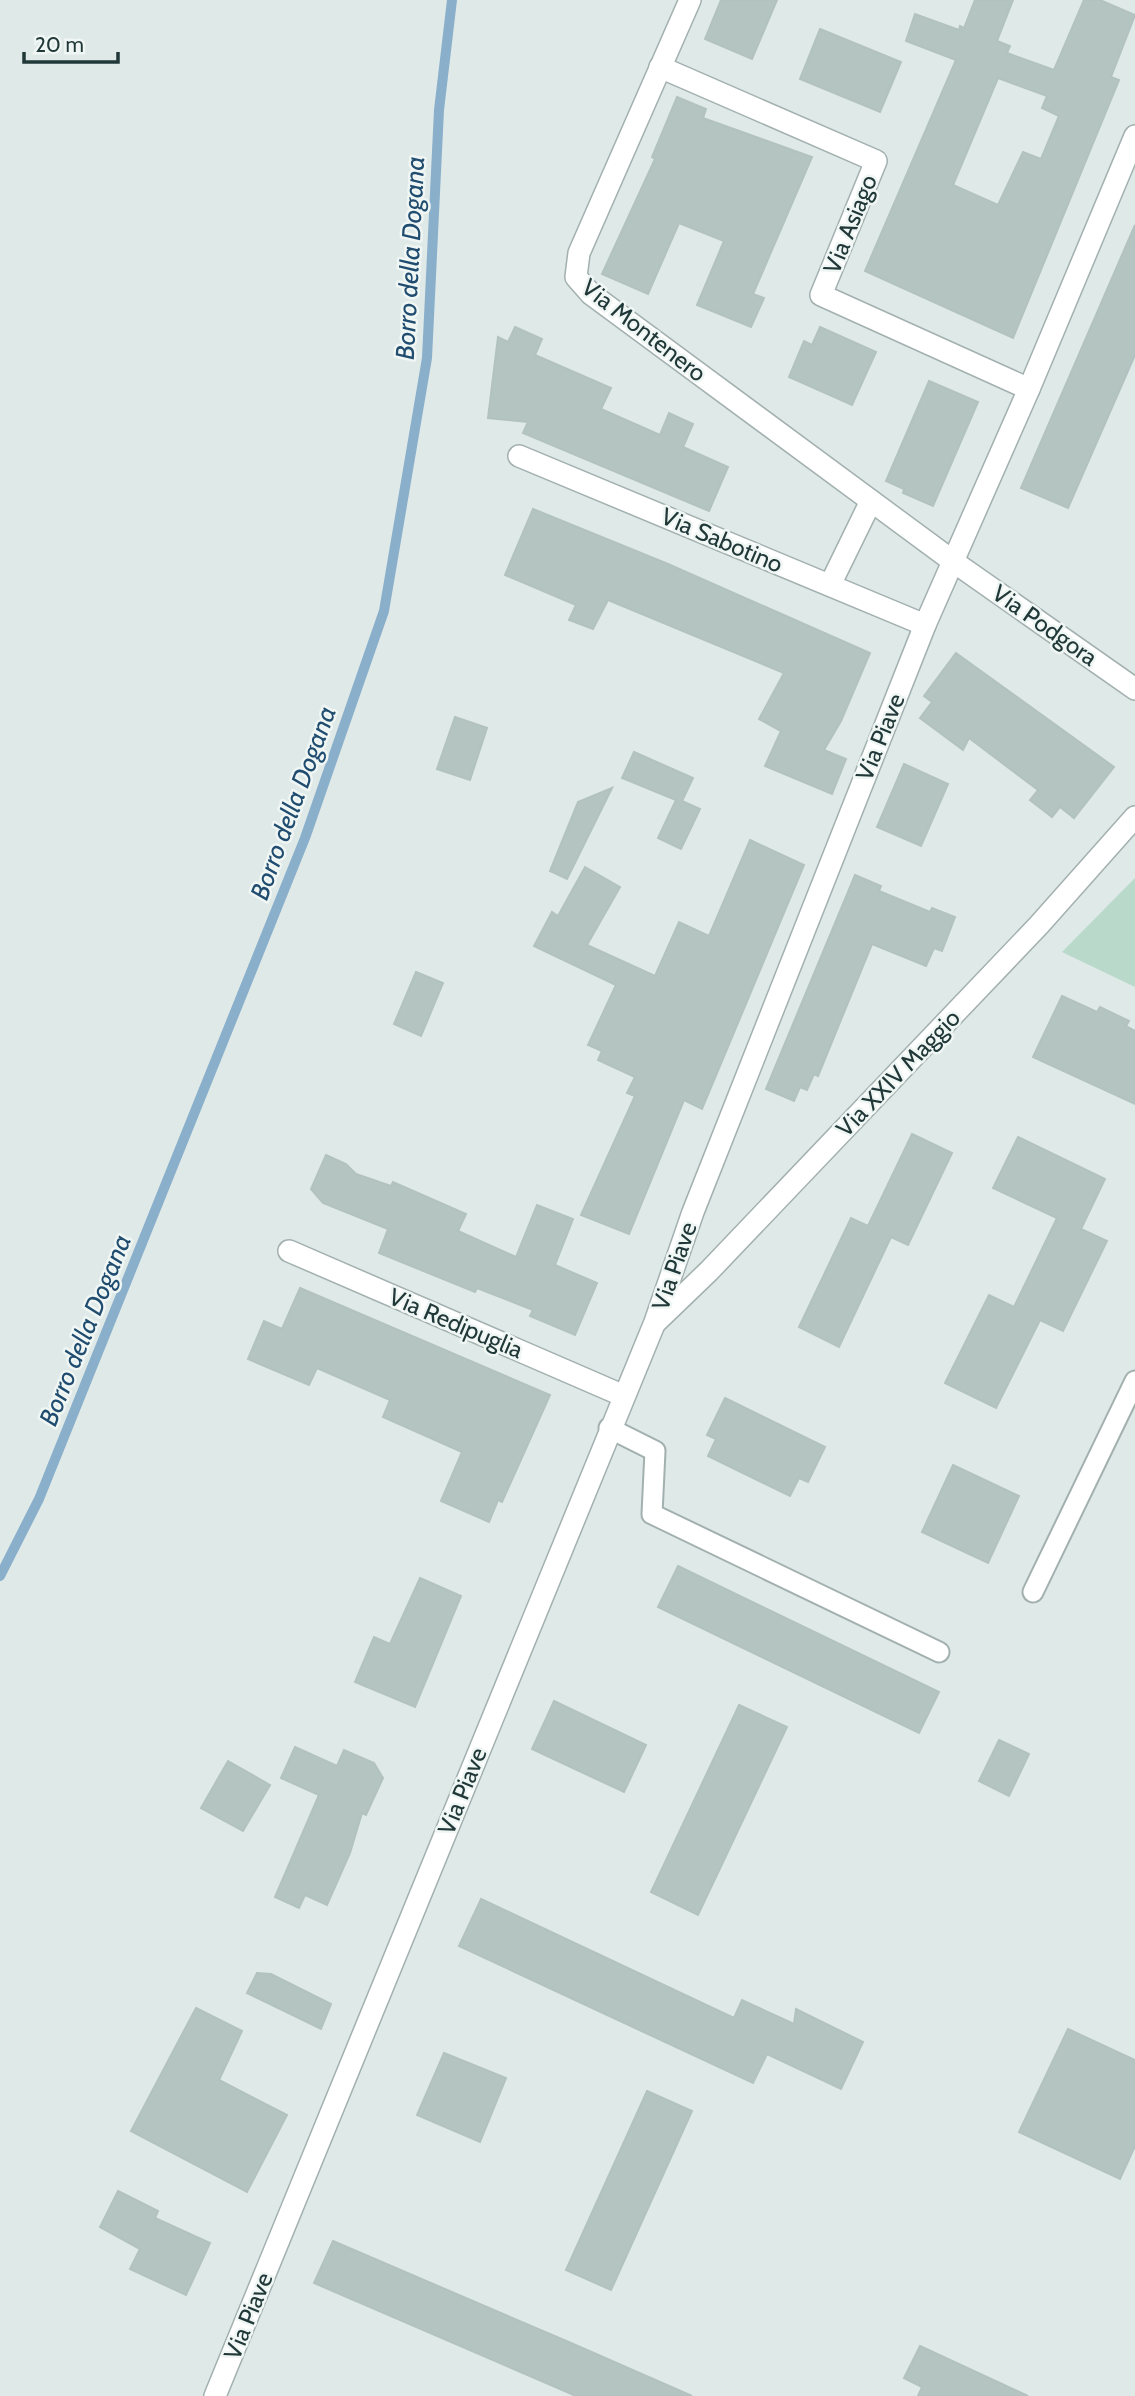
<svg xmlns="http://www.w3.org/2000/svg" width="1135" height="2396" viewBox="0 0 1135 2396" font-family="Cabin,sans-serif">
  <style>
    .green { fill: #b9d9ca }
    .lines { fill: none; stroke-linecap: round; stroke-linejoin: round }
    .stream { stroke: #8aafcb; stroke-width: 10 }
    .building { fill: #b4c4c1; stroke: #b2c2c0; stroke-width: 2; fill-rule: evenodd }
    .lane-casing { stroke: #a2b0af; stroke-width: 23 }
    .street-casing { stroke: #a2b0af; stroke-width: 24 }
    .lane { stroke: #fff; stroke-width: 19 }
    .street { stroke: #fff; stroke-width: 21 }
    .labels { text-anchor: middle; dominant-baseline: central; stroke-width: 5; stroke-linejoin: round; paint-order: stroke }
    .street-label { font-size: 24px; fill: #213838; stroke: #eff6f4 }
    .water-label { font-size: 26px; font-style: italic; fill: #204c6f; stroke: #eff6f4 }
  </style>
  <rect width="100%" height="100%" fill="#dfe9e7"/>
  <polygon class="green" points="1135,878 1135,987 1062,952"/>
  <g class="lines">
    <polyline class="stream" points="0,1576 39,1499 305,838 384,611 427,358 439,110 452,0"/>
  </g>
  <g class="building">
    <polygon points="721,0 777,0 752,59 705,39"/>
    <path d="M975,0H1013L997,41L1010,46L1007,53L1054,70L1084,0H1100L1135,15L1111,77L1119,80L1013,338L865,271L956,60L906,41L915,14L959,30L960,26L964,28ZM998,78L1047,96L1042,108L1059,116L1041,159L1023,152L998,205L953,185Z"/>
    <polygon points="820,29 901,62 880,112 800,79"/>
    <polygon points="677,97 706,109 703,118 812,157 753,294 764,298 751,327 697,305 724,241 679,223 648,294 602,274 655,159 652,157"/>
    <polygon points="1135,225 1135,355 1068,508 1021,488"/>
    <polygon points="515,327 542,339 535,355 611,388 601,409 660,435 669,413 693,424 683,447 728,467 709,511 523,433 528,422 488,418 498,337 508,342"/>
    <polygon points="820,327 876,352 852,405 789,377 804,341 812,345"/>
    <polygon points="929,381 978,402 933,506 903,493 904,489 886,481"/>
    <polygon points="533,509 668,564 870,653 841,721 824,750 846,759 832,794 765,766 781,731 759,719 784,673 608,600 593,629 569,620 576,605 505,575"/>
    <polygon points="956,653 1114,767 1074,818 1060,807 1052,817 1030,800 1038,790 969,738 963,750 920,718 932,702 924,696"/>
    <polygon points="455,717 487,728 470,780 437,769"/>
    <polygon points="634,752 693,778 682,801 700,809 681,849 658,838 676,800 622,778"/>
    <polygon points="904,764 948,784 921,846 877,827"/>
    <polygon points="612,788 567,879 550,871 578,802"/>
    <polygon points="750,840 804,865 702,1109 684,1100 629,1234 581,1215 635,1096 627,1093 635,1077 598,1060 602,1051 588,1045 616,985 534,946 552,912 558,916 585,867 620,887 587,945 655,976 679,922 709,936"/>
    <polygon points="855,875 881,886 879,891 930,912 932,908 955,917 942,951 934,948 926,966 872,944 818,1076 814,1074 807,1090 800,1087 794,1101 766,1089"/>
    <polygon points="416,972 443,983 421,1036 394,1024"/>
    <polygon points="1062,996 1097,1012 1100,1007 1129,1021 1126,1026 1135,1031 1135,1104 1033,1057"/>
    <polygon points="912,1134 952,1153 908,1245 891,1237 839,1347 799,1327 851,1218 868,1226"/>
    <polygon points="1018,1137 1105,1179 1081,1229 1107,1241 1063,1331 1040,1320 996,1408 945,1383 989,1295 1014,1307 1057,1218 993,1188"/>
    <polygon points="326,1155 346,1164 356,1174 391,1186 393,1182 466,1214 458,1231 516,1257 537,1205 573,1219 555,1265 597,1283 575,1335 530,1316 533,1310 477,1288 475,1292 379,1253 388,1229 323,1203 311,1189"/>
    <polygon points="300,1288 550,1395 502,1502 498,1500 489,1522 441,1501 462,1452 383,1417 390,1400 317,1368 309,1385 248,1359 264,1321 282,1329"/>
    <polygon points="725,1398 825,1447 808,1482 799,1478 790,1496 708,1456 716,1439 707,1435"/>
    <polygon points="953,1465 1019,1496 988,1563 922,1532"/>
    <polygon points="678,1566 939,1692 919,1733 658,1607"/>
    <polygon points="420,1578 461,1596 415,1707 355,1682 374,1637 390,1644"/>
    <polygon points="554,1701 646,1745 624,1792 532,1749"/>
    <polygon points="739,1705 787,1727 698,1915 651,1892"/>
    <polygon points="999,1740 1029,1754 1009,1796 979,1781"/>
    <polygon points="295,1747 337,1766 344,1750 374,1763 383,1778 366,1815 362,1813 350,1853 327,1905 305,1895 299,1908 275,1897 319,1795 281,1778"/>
    <polygon points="228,1761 270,1785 243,1831 201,1808"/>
    <polygon points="481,1899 734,2018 742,2000 794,2024 796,2009 863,2042 841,2089 767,2054 753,2083 459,1946"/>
    <polygon points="257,1973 271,1974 331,2004 321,2029 247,1993"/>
    <polygon points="196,2008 242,2031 219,2080 287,2115 247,2192 131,2131"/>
    <polygon points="1068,2029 1135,2060 1135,2146 1120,2179 1019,2132"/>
    <polygon points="444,2053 506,2078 480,2142 417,2115"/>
    <polygon points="647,2091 692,2111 611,2290 566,2270"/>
    <polygon points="118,2191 158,2211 155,2218 210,2243 186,2295 130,2269 140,2249 100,2227"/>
    <polygon points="333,2241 571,2343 692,2396 576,2396 314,2283"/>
    <polygon points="920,2346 1028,2396 918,2396 922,2387 904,2378"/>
  </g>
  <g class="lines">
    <g class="lane-casing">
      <g id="lane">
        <polyline points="609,1428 655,1451 652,1514 939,1652"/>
        <polyline points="1033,1592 1135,1381"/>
      </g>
    </g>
    <g class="street-casing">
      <g id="street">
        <polyline points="690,0 579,253 576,277 591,294 954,562 1135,689"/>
        <polyline points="660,67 876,161 821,295 1029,389"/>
        <polyline points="519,456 925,625"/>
        <polyline points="830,585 871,501"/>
        <polyline points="289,1251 624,1396"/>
        <polyline points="657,1321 709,1271 1039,925 1135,817"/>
        <polyline points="215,2396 655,1322 693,1212 925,625 1029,389 1135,136"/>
      </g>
    </g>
    <use href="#lane" class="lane"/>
    <use href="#street" class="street"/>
  </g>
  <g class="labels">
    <g class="street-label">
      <text transform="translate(850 224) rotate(-68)">Via Asiago</text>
      <text transform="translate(644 330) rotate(38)">Via Montenero</text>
      <text transform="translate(722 540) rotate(23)">Via Sabotino</text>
      <text transform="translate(1045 625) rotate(35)">Via Podgora</text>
      <text transform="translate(880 737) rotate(-68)">Via Piave</text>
      <text transform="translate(898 1073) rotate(-46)">Via XXIV Maggio</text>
      <text transform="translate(674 1266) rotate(-71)">Via Piave</text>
      <text transform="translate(456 1323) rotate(23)">Via Redipuglia</text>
      <text transform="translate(462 1791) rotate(-68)">Via Piave</text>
      <text transform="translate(248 2316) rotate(-68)">Via Piave</text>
    </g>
    <g class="water-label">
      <text transform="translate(410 258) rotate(-87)">Borro della Dogana</text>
      <text transform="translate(293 803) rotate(-70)">Borro della Dogana</text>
      <text transform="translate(85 1330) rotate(-68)">Borro della Dogana</text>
    </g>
  </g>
  <path d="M24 52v10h94v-10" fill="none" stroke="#213838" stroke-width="3.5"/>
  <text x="35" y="52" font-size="21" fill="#213838" stroke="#eff6f4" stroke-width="5" paint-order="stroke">20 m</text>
</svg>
